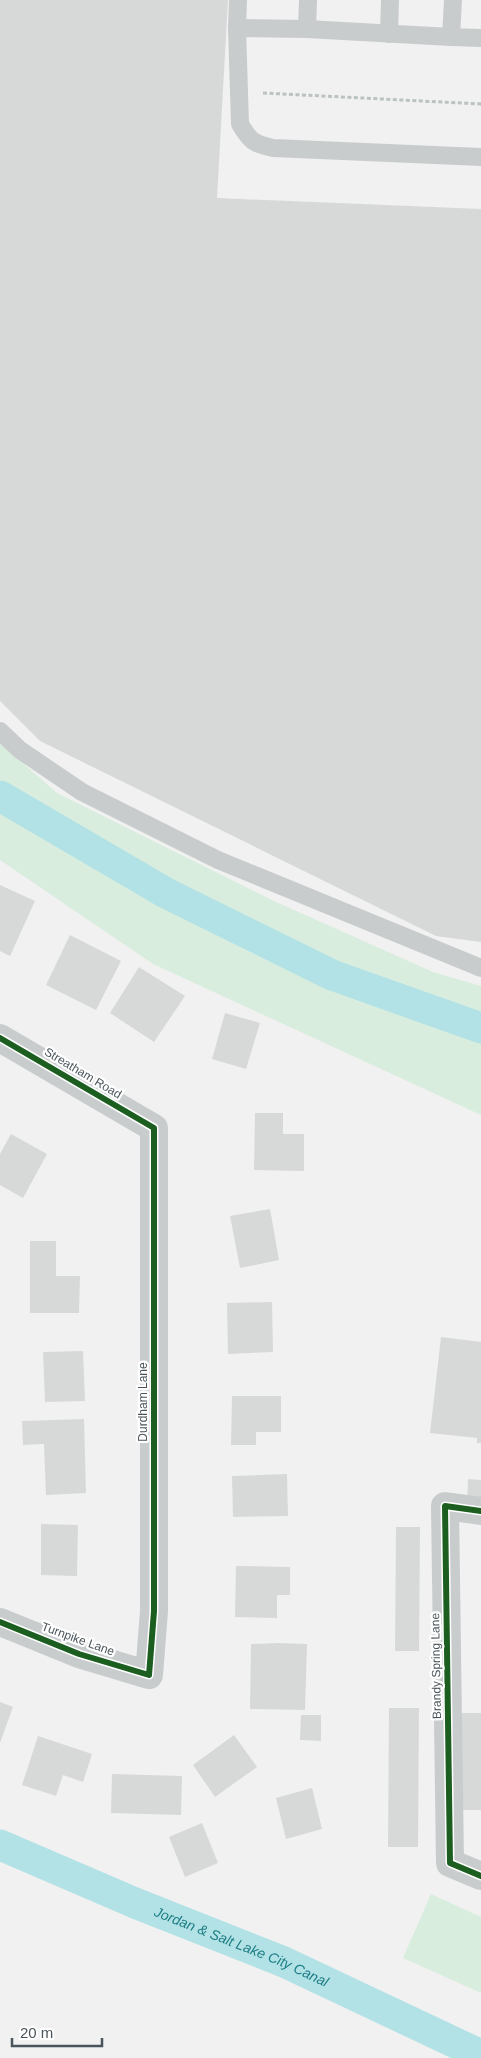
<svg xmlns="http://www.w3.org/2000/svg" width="481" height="2058" viewBox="0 0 481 2058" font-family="Arial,sans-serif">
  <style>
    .green { fill: #d9edde }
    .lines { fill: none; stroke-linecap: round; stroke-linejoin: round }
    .canal { stroke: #b2e2e6; stroke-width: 31 }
    .building { fill: #d7d9d9 }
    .path { stroke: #bac3bf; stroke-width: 3; stroke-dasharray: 4 2.5; stroke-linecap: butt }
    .service { stroke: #c9cccd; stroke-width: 18 }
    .minor { stroke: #c9cccd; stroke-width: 28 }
    .cycleway-casing { stroke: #fff; stroke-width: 9 }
    .cycleway { stroke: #1b5e20; stroke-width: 6 }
    .labels { text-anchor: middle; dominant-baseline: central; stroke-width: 4.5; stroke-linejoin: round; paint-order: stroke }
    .street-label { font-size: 12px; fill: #4a555b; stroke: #fff }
    .water-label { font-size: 14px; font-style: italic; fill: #1d7e85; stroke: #fff }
  </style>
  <rect width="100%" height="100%" fill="#f1f1f1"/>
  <g class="green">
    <polygon points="0,743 57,793 274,901 433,972 481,986 481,1115 153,964 0,860"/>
    <polygon points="431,1894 481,1917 481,1993 403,1958"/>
  </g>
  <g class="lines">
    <g class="canal">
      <polyline points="0,796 166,893 332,975 481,1028"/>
      <path id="s1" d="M0,1845L135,1903L284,1962L481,2055"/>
    </g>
  </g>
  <g class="building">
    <polygon points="0,0 228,0 217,198 481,209 481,942 436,936 40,741 0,701"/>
    <polygon points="0,885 35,901 10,956 0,951"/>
    <polygon points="70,935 121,961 96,1010 46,985"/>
    <polygon points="139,967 185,996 154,1042 110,1013"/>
    <polygon points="225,1013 260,1023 246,1069 212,1059"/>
    <polygon points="255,1113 283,1113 283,1134 304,1134 304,1171 254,1170"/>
    <polygon points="11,1134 47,1154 23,1198 0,1185 0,1154"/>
    <polygon points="270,1209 279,1260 240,1268 230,1216"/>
    <polygon points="30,1241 56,1241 56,1276 80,1276 79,1313 30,1313"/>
    <polygon points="272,1302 273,1352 228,1354 227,1303"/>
    <polygon points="441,1337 481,1342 481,1443 477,1443 477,1438 430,1433"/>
    <polygon points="83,1351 85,1401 45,1402 43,1352"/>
    <polygon points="232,1396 281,1396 281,1432 256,1432 256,1445 231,1445"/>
    <polygon points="84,1419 86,1493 46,1495 44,1444 23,1445 22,1421"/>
    <polygon points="287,1474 288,1516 233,1517 232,1476"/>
    <polygon points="468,1479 481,1480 481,1504 467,1504"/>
    <polygon points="41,1524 78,1525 77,1576 41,1575"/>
    <polygon points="396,1527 420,1527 419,1651 395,1651"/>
    <polygon points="236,1566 290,1567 290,1595 277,1595 277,1618 235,1617"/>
    <polygon points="279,1643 307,1644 305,1710 250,1709 251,1644"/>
    <polygon points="0,1702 13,1707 0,1743"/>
    <polygon points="389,1708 419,1708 418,1847 388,1847"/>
    <polygon points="458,1713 481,1713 481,1810 456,1810"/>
    <polygon points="301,1715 321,1715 321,1741 300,1740"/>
    <polygon points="234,1735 257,1767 215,1797 193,1765"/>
    <polygon points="38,1736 92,1754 83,1782 63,1775 56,1796 22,1785"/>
    <polygon points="112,1774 182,1776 181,1815 111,1813"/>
    <polygon points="312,1788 322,1829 286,1839 276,1798"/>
    <polygon points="202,1823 218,1863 185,1877 169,1837"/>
  </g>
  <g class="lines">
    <polyline class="path" points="263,93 481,104"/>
    <g class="service">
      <polyline points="453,0 451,37 481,38"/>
      <polyline points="237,28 238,0"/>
      <polyline points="307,29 308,0"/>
      <polyline points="389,34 390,0"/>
      <path d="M451,37L307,29L237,28L240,124C250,141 254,144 273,148L481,157"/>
      <polyline points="0,731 20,750 82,792 218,860 481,968"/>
    </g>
    <g class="minor">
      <polyline points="0,1038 154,1128 154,1611 149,1675 79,1654 0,1622"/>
      <polyline points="481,1511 445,1506 450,1863 481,1876"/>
    </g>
    <g class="cycleway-casing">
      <g id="cycleway">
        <polyline points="0,1038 154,1128 154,1611 149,1675 79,1654 0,1622"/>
        <polyline points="481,1511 445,1506 450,1863 481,1876"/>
      </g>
    </g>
    <use href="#cycleway" class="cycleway"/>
  </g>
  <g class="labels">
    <g class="street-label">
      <text transform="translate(83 1073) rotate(31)">Streatham Road</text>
      <text transform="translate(143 1402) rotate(-90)">Durdham Lane</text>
      <text transform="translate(78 1639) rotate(20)">Turnpike Lane</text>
      <text transform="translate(436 1666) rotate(-91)">Brandy Spring Lane</text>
    </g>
    <g class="water-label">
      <text stroke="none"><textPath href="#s1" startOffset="262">Jordan &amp; Salt Lake City Canal</textPath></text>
    </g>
  </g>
  <path d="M12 2038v8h90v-8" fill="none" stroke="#4a555b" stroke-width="2.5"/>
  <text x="20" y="2038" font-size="15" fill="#4a555b" stroke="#ffffff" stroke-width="4" paint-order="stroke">20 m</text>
</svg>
